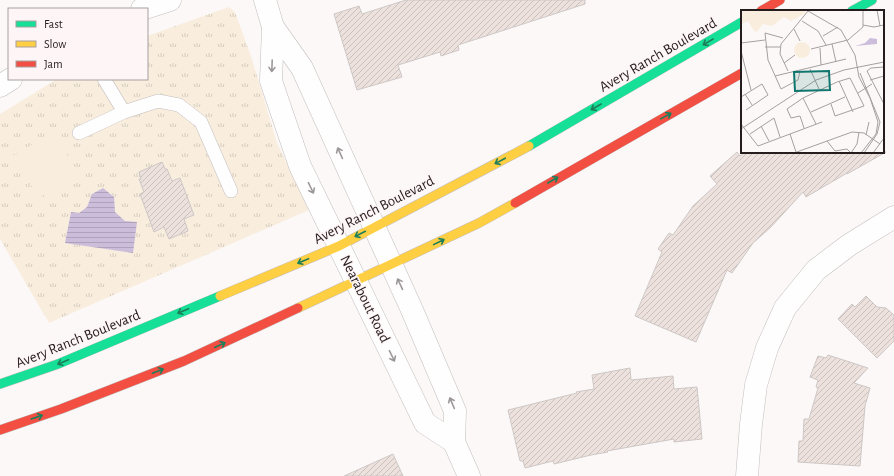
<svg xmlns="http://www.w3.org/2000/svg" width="894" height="476" viewBox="0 0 894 476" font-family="'Alegreya Sans',sans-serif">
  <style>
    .park { fill: url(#park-tufts) }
    .garden { fill: #f9eede }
    .water { fill: url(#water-rules) }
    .building { fill: url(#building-hatch); stroke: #cdc8c6 }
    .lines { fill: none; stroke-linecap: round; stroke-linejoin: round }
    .lane-casing { stroke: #c3bebe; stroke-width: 14 }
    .street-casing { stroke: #c3bebe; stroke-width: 23 }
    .fast-casing { stroke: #c3bebe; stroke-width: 10 }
    .slow-casing { stroke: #c3bebe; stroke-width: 10 }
    .jam-casing { stroke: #c3bebe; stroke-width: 10 }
    .lane { stroke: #fffefe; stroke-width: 13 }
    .street { stroke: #fffefe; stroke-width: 22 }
    .fast { stroke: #16e098; stroke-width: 9 }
    .slow { stroke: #ffcf43; stroke-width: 9 }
    .jam { stroke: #f24e42; stroke-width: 9 }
    .oneway { stroke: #1d7e5a }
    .oneway2 { stroke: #9c9899 }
    .labels { text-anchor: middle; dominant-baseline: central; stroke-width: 3; stroke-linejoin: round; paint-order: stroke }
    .street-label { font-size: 15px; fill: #241c1d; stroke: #fef6f6 }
    .inset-road { fill: none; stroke: #a6a0a0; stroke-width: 1 }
    .view { fill: #0f766e; fill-opacity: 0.15; stroke: #0f766e; stroke-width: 2 }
    .inset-edge { fill: none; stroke: #241c1d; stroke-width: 2 }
  </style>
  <defs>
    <pattern id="park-tufts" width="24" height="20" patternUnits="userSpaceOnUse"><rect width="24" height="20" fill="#f9eede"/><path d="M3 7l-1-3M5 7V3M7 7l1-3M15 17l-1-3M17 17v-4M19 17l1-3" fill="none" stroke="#d5ccbe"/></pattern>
    <pattern id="water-rules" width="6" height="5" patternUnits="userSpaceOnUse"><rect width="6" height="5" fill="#ccbddb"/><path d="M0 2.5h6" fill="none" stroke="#afa2bc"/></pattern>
    <pattern id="building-hatch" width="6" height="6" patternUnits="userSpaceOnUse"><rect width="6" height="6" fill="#ece1dc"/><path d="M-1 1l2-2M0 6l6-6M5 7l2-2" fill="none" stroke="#cac0bc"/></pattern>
  </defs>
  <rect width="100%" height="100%" fill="#fcf8f8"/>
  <polygon class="park" points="229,7 235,12 252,59 277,143 309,210 49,323 0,239 0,114 57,79 147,79 147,36"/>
  <polygon class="garden" points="53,132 79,174 39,198 13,156"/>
  <polygon class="water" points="103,188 114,197 115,212 125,221 137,222 133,253 65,243 71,212 79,213 87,207 92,194"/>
  <g class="building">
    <polygon points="406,0 585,0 585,4 458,45 459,50 441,56 440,52 398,65 402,77 357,90 334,14 359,6 362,14"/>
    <polygon points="737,152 740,156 745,152 886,152 847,174 847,173 806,197 803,192 771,227 753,243 732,273 727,270 696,342 635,316 662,252 658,249 669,233 673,235 693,206 717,184 710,176"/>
    <polygon points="162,162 165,169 167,169 172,181 180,178 194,215 184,219 188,231 169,239 164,227 154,232 140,194 144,192 139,179 141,179 139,172"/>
    <polygon points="866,296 877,307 886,308 894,315 894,341 877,358 838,319 852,304 855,307"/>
    <polygon points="828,355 868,368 854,383 870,388 865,406 860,466 798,462 799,441 803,441 804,419 809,419 818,388 816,387 818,380 810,377 818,356 826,358"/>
    <polygon points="630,368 631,380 673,376 674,389 697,387 702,439 674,442 674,439 607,451 608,452 591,455 554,464 553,461 525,468 523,461 520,461 508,410 577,393 576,392 594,389 592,375"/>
    <polygon points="393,454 403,476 344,476"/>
  </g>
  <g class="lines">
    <g class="lane-casing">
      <g id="lane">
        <polyline points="104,79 124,112"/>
        <polyline points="79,133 124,112 158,101 179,105 201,122 231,191"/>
      </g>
    </g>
    <g class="street-casing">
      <g id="street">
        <polyline points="265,0 273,27 271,81 300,166 425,423 454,442"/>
        <polyline points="142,9 170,0"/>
        <polyline points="273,27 302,68 412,310 455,411 454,442 469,476"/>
        <polyline points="0,86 11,79"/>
        <polyline points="747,476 751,424 756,385 767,348 785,308 816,270 849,245 894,217"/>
      </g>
    </g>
    <g class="fast-casing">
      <g id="fast">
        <polyline points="852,11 872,0"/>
        <polyline points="529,146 742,22"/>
        <polyline points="0,384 58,364 220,296"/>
      </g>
    </g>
    <g class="slow-casing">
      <g id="slow">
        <polyline points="220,296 339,246 529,146"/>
        <polyline points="298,308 479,223 515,203"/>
      </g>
    </g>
    <g class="jam-casing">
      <g id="jam">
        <polyline points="761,11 780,0"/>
        <polyline points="515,203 742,73"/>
        <polyline points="0,430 61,409 184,361 298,308"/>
      </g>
    </g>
    <use href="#lane" class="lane"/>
    <use href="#street" class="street"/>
    <use href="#fast" class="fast"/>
    <use href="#slow" class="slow"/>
    <use href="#jam" class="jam"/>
  </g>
  <defs><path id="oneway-shaft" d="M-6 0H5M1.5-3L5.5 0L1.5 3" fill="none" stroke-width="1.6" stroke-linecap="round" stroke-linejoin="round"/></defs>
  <g class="oneway">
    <use href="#oneway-shaft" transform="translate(708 42) rotate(150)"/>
    <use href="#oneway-shaft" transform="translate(596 107) rotate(150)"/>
    <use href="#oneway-shaft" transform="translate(666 116) rotate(-29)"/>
    <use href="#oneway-shaft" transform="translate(500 161) rotate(152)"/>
    <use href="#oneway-shaft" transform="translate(553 180) rotate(-30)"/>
    <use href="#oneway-shaft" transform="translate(360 234) rotate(153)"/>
    <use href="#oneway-shaft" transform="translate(439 242) rotate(-26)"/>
    <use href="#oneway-shaft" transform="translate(303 261) rotate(157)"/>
    <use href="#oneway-shaft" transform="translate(183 311) rotate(157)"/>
    <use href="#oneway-shaft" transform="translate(220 345) rotate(-25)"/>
    <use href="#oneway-shaft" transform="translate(63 362) rotate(157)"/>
    <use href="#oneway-shaft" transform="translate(158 371) rotate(-21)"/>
    <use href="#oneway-shaft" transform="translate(37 417) rotate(-19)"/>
  </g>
  <g class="oneway2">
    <use href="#oneway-shaft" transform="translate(272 66) rotate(92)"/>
    <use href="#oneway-shaft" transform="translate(340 153) rotate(-114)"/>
    <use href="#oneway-shaft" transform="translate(311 188) rotate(64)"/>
    <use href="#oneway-shaft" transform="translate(400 284) rotate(-115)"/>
    <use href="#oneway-shaft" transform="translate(392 356) rotate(64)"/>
    <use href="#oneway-shaft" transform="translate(452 403) rotate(-113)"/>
  </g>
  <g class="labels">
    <g class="street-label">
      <text transform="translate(658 55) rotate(-30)">Avery Ranch Boulevard</text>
      <text transform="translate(374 210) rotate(-27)">Avery Ranch Boulevard</text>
      <text transform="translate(365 299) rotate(64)">Nearabout Road</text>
      <text transform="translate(78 339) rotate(-22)">Avery Ranch Boulevard</text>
    </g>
  </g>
  <g transform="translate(741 10)">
    <rect width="143" height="143" fill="#fcf8f8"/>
    <path d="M1,0H63L65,3L50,11L43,7L31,16L22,14L16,22L13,21L7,11L0,14ZM53 40a8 8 0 1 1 16 0a8 8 0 1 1-16 0Z" fill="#f9eede"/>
    <path d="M129,28L136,29V34L114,36L124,33Z" fill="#ccbddb"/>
    <path class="inset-road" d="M136,0L139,16M67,1L100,20L114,45L118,67L129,88L137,112L135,124L120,143M61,11L77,21L85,35M122,15L133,17L143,15M53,19L59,31M82,26L97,17M42,28L24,23L27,50L40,79L57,70L59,61M0,33L24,30M91,34L95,52M24,37H39M79,38L80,55M70,39L107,30L122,17V0M0,41L10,80M43,53L54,45M143,57L130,58L126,61L143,94M69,59L78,79M47,61L39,44L40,34L67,1M119,63L139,112L136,124L123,143M34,66L105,49M129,70L143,66M98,71L112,102M117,83L131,74M4,84L11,95M0,87L21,74L27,85L5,100M62,88L75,114M70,102L104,87M0,114L17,136L81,112M20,116L28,131M63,118L59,106L50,108L46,99L62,88L96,72L109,68L123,96L94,106L90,94M0,119L75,70L103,60L143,52M9,124L33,108L39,127M49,124L55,142M125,125L128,112M86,131L94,141L106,139L110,143L116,134L118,122M53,143L111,122L123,123L139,134M132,143L143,128"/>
    <path class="view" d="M88,61L89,80L54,81L53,62Z"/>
    <rect width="143" height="143" class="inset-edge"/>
  </g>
  <rect x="8" y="8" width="140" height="72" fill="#fef6f6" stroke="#a79f9f"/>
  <rect x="16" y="21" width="20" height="6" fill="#16e098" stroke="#a79f9f"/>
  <text x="44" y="28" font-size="12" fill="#241c1d">Fast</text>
  <rect x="16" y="41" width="20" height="6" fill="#ffcf43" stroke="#a79f9f"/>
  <text x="44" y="48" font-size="12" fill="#241c1d">Slow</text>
  <rect x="16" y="61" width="20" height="6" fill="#f24e42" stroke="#a79f9f"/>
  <text x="44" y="68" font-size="12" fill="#241c1d">Jam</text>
</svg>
